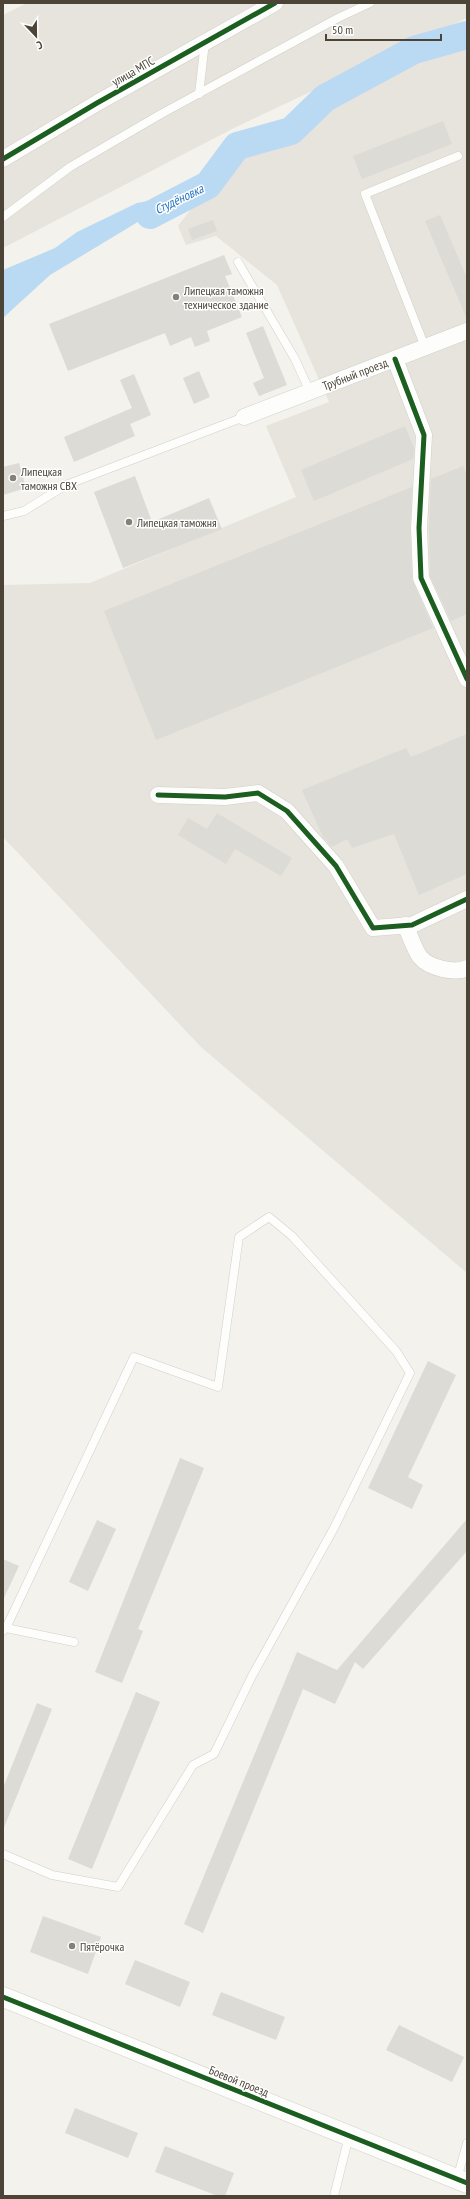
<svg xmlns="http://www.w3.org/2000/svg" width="470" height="2199" viewBox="0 0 470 2199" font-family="'PT Sans Narrow',sans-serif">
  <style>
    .industrial { fill: #e7e3dd }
    .water { fill: #bad9f3 }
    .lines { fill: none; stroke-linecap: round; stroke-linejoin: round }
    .river { stroke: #bad9f3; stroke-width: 28 }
    .building { fill: #dddbd5 }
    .service-casing { stroke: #d1cfc9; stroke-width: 9 }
    .minor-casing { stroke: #d1cfc9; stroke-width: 17 }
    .tertiary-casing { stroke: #d1cfc9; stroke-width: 21 }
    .service { stroke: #fdfdfc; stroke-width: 8 }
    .minor { stroke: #fdfdfc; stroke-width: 16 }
    .tertiary { stroke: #fdfdfc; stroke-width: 20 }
    .cycleway-casing { stroke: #fff; stroke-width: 8 }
    .cycleway { stroke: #1b5e20; stroke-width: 5 }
    .poi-dot { fill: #868176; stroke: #fff; stroke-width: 1.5 }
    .labels { text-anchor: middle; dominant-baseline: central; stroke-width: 3; stroke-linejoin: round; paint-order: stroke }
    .street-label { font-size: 12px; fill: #4b4437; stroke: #fff }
    .poi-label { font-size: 12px; fill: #4b4437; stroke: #fff; text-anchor: start }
    .water-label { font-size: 13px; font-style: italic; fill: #2675c0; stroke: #fff }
  </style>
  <rect width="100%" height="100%" fill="#f3f2ec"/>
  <g class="industrial">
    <polygon points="27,3 467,3 467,18 234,128 3,248 3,15"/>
    <polygon points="467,36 467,1273 201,1047 3,837 3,585 90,583 296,497 266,426 329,402 277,285 216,236 186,245 178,226 238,149 289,135 326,99 414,52 455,42"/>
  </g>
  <polygon class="water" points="180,191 191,205 151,214 50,275 3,318 3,270 55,248 77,232 137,203 160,199"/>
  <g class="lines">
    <polyline class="river" points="150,215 208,185 237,146 291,131 325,98 414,50 467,35"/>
  </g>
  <g class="building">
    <polygon points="443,121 452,144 362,179 353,156"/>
    <polygon points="440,215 467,278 467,319 425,221"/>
    <polygon points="213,220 217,231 192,240 188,229"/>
    <polygon points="224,255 232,274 225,276 242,317 207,331 210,341 195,347 191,337 170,346 165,333 68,371 49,324"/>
    <polygon points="263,326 287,385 259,396 253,383 264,378 246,333"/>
    <polygon points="199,371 210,397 194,404 183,378"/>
    <polygon points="134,374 151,415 130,424 135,436 74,462 64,437 132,408 120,380"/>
    <polygon points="405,426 414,448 413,459 314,501 301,470"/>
    <polygon points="19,463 26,488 3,495 3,467"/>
    <polygon points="463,466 467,477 467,614 451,621 430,576 429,528 431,479"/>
    <polygon points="135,476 152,522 209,498 222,529 123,568 94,492"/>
    <polygon points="412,487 410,527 412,579 433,628 156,740 104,611"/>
    <polygon points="467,734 467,874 419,895 394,834 352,848 347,839 332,847 323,837 302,790 406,748 411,757"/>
    <polygon points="217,813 292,858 281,876 235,849 226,864 178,835 188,818 207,829"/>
    <polygon points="428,1361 456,1375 408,1477 423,1485 412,1509 368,1488"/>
    <polygon points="180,1458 204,1468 138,1629 143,1631 122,1683 95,1672"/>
    <polygon points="467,1519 467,1551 363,1669 355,1662 335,1704 303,1689 203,1933 184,1924 297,1652 337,1670"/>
    <polygon points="97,1520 116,1529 88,1591 69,1582"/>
    <polygon points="3,1559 19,1566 3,1600"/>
    <polygon points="136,1692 160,1702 92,1869 68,1859"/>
    <polygon points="37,1703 52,1709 3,1830 3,1788"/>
    <polygon points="43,1916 101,1937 88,1974 30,1952"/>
    <polygon points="135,1960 190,1982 180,2007 125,1984"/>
    <polygon points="221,1992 285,2017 276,2040 212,2015"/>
    <polygon points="399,2025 464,2057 452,2082 386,2050"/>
    <polygon points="75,2108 138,2133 128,2158 65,2133"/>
    <polygon points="165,2146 234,2173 225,2196 218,2196 155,2172"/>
  </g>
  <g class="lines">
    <g class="service-casing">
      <g id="service">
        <polyline points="199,94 205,42"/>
        <polyline points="3,217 70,167 161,114 338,18 370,3"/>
        <polyline points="238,262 295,359 310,392"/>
        <polyline points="425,347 365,194 458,156"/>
        <polyline points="3,516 24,511 66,485 244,417"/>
        <polyline points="3,1631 6,1628 74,1642"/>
        <polyline points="3,1854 52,1875 118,1887 193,1765 214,1754 252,1676 334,1528 410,1373 396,1351 292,1236 269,1217 239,1237 218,1387 134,1357 6,1628"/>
        <polyline points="457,2179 467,2143"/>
        <polyline points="334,2196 349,2136"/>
      </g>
    </g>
    <g class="minor-casing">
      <g id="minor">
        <polyline points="3,159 97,103 275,3"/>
        <polyline points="395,359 424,435 419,528 421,578 467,679"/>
        <polyline points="244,417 467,331"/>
        <polyline points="158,795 225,797 258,793 287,811 336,866 373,928 412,925 467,899"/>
        <path d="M405,925C410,935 414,949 420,957C429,968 455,974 467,968"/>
      </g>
    </g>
    <g class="tertiary-casing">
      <polyline id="tertiary" points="3,1997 467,2183"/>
    </g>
    <use href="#service" class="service"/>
    <use href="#minor" class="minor"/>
    <use href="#tertiary" class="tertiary"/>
    <g class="cycleway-casing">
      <g id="cycleway">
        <polyline points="3,159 97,103 275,3"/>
        <polyline points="395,359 424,435 419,528 421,578 467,679"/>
        <polyline points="158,795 225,797 258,793 287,811 336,866 373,928 412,925 467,899"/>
        <polyline points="3,1997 467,2183"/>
      </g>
    </g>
    <use href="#cycleway" class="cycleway"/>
  </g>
  <g class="poi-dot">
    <circle cx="176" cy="297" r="4"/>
    <circle cx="13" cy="478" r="4"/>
    <circle cx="129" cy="522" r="4"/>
    <circle cx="72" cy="1946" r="4"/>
  </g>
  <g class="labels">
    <g class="street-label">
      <text transform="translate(133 71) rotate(-30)">улица МПС</text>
      <text transform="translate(355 374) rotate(-21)">Трубный проезд</text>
      <text transform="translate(239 2081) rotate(22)">Боевой проезд</text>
    </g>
    <g class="poi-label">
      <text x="184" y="290">Липецкая таможня<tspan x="184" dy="14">техническое здание</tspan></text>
      <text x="21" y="471">Липецкая<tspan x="21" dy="14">таможня СВХ</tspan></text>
      <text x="137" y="522">Липецкая таможня</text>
      <text x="80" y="1946">Пятёрочка</text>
    </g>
    <g class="water-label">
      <text transform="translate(179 199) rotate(-26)">Студёновка</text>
    </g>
  </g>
  <rect width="470" height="2199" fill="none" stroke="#4b4437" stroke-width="8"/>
  <g transform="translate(36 36) rotate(158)" stroke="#ffffff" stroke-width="3" paint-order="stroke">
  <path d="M0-3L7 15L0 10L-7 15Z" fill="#4b4437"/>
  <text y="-6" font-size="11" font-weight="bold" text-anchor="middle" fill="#4b4437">С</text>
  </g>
  <path d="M326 34v6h115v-6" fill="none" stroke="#4b4437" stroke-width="2"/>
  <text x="332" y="34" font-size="12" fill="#4b4437" stroke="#ffffff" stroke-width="3" paint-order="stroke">50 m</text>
</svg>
